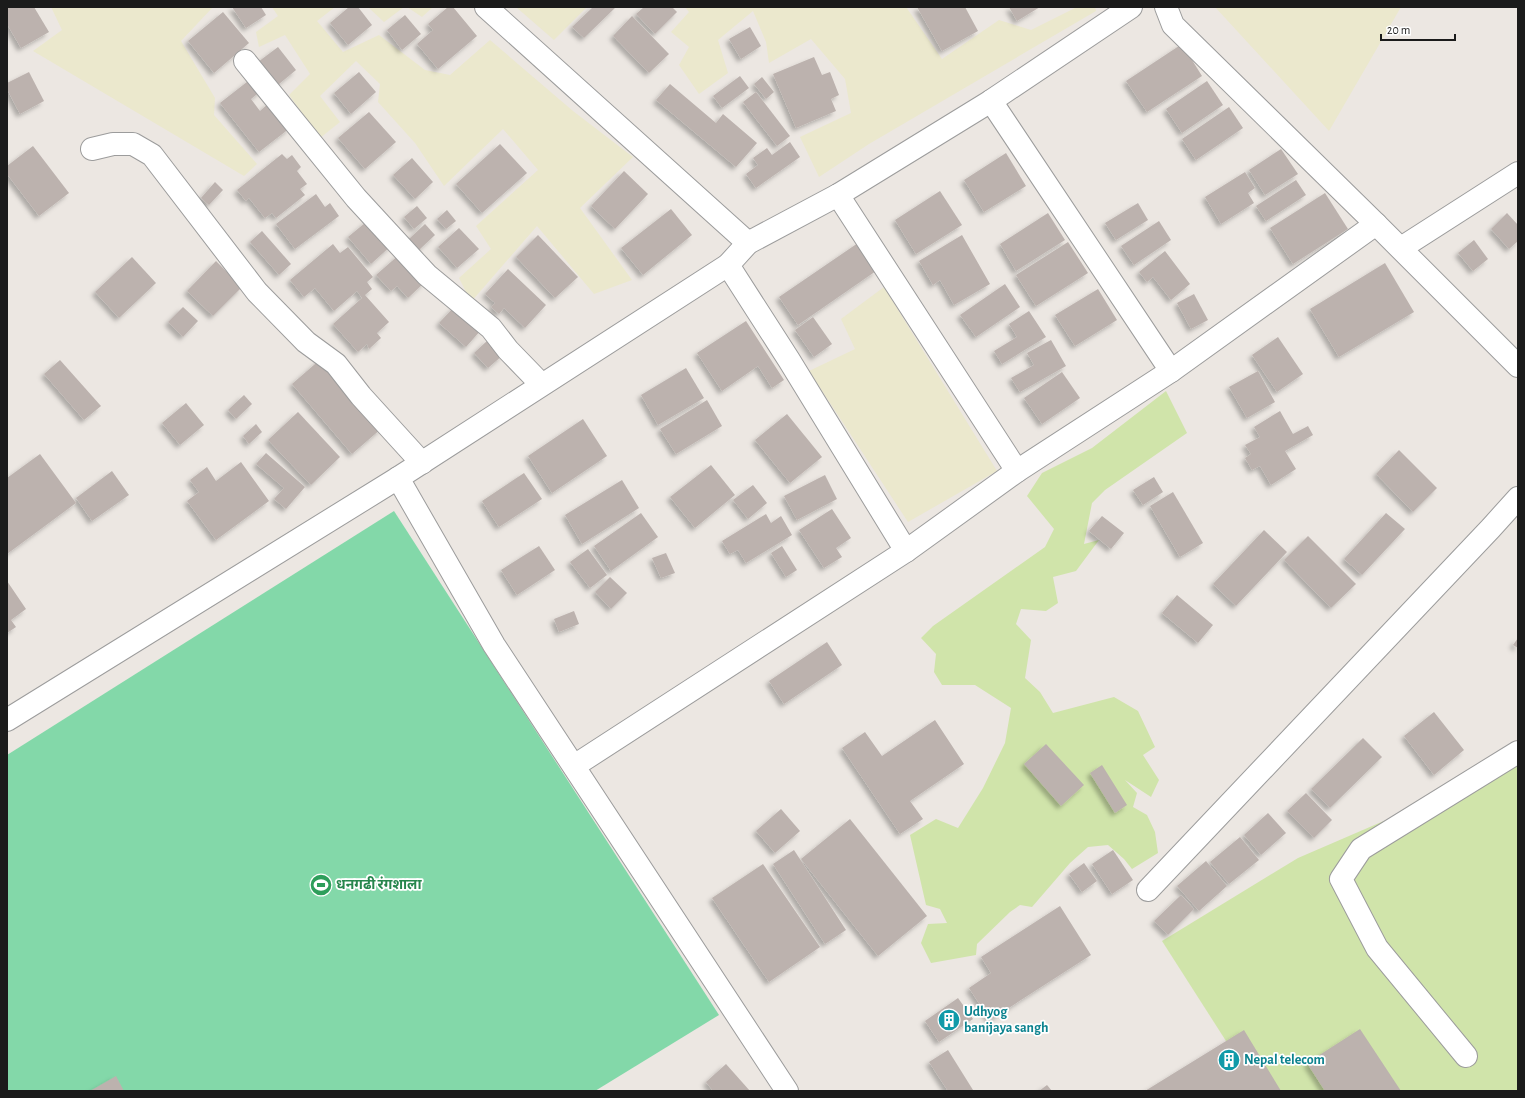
<svg xmlns="http://www.w3.org/2000/svg" width="1525" height="1098" viewBox="0 0 1525 1098" font-family="'Alegreya Sans','Noto Sans Devanagari',sans-serif">
  <style>
    .farmland { fill: #ebe8cd }
    .grass { fill: #d0e4aa }
    .pitch { fill: #83d8a9 }
    .building { fill: #bcb2ae; filter: url(#shadow) }
    .lines { fill: none; stroke-linecap: round; stroke-linejoin: round }
    .minor-casing { stroke: #9c9c9c; stroke-width: 24 }
    .minor { stroke: #fff; stroke-width: 22 }
    .labels { text-anchor: middle; dominant-baseline: central; stroke-width: 3.5; stroke-linejoin: round; paint-order: stroke }
    .leisure-label { font-size: 14px; font-weight: bold; fill: #27864d; stroke: #fff; text-anchor: start }
    .culture-label { font-size: 14px; font-weight: bold; fill: #0d838f; stroke: #fff; text-anchor: start }
  </style>
  <defs>
    <filter id="shadow"><feDropShadow dx="-3.5" dy="3.5" stdDeviation="2" flood-color="#0004"/></filter>
  </defs>
  <rect width="100%" height="100%" fill="#ece7e2"/>
  <g class="farmland">
    <polygon points="51,7 213,7 181,41 215,98 214,115 257,164 244,176 33,51 62,30"/>
    <polygon points="272,7 335,7 317,21 343,52 379,35 425,70 450,75 490,40 573,111 633,157 580,208 632,280 594,294 537,226 471,302 459,278 491,249 476,226 538,170 503,129 444,186 415,143 378,102 380,84 356,61 320,96 340,122 320,138 289,95 310,74 285,35 259,47 256,32 278,16"/>
    <polygon points="368,7 404,7 384,22"/>
    <polygon points="407,7 433,7 422,17"/>
    <polygon points="516,7 587,7 554,40"/>
    <polygon points="685,7 906,7 942,59 999,20 1031,30 1077,7 1095,7 1096,11 869,144 819,177 800,137 851,113 845,79 811,39 769,63 766,42 753,11 718,40 728,73 699,94 679,65 689,47 671,32 689,12"/>
    <polygon points="1215,7 1401,7 1329,131"/>
    <polygon points="884,287 997,471 908,522 809,371 855,349 841,319"/>
  </g>
  <g class="grass">
    <polygon points="1166,391 1187,433 1105,490 1092,503 1084,544 1099,540 1076,571 1053,577 1058,603 1046,611 1021,609 1016,624 1031,640 1025,678 1040,692 1053,713 1114,697 1138,711 1155,747 1143,755 1159,780 1151,797 1125,780 1137,793 1133,807 1147,815 1155,832 1158,853 1132,869 1124,859 1108,845 1088,847 1070,863 1032,907 1020,905 1010,912 977,944 976,955 931,963 921,943 928,924 947,923 940,909 926,905 910,835 936,819 958,828 983,788 1005,743 1011,708 975,685 942,685 934,672 936,654 921,638 933,626 1045,547 1054,529 1027,496 1042,473 1092,448"/>
    <polygon points="1518,763 1518,1091 1258,1091 1162,941 1298,858"/>
  </g>
  <polygon class="pitch" points="394,511 719,1015 595,1091 7,1091 7,755"/>
  <g class="building">
    <polygon points="7,7 34,7 49,32 21,48 7,24"/>
    <polygon points="232,7 261,7 266,15 246,28"/>
    <polygon points="349,7 358,7 372,25 348,45 330,23"/>
    <polygon points="448,7 453,7 477,36 438,69 417,44 433,30 428,24"/>
    <polygon points="593,7 616,7 584,38 572,27"/>
    <polygon points="644,7 672,7 677,12 655,34 636,14"/>
    <polygon points="917,7 965,7 978,31 942,51"/>
    <polygon points="1009,7 1040,7 1017,21"/>
    <polygon points="223,12 249,43 214,73 188,41"/>
    <polygon points="405,15 421,34 402,50 387,30"/>
    <polygon points="632,16 669,54 649,73 613,36"/>
    <polygon points="750,27 761,46 741,59 729,39"/>
    <polygon points="1182,44 1202,76 1147,112 1126,81"/>
    <polygon points="278,47 296,70 273,89 254,65"/>
    <polygon points="814,57 822,75 830,72 839,95 831,99 836,111 796,128 773,74"/>
    <polygon points="29,72 44,101 20,114 7,89 7,83"/>
    <polygon points="359,72 376,92 351,114 334,93"/>
    <polygon points="740,76 749,88 722,108 713,96"/>
    <polygon points="762,77 774,92 766,99 754,84"/>
    <polygon points="252,78 262,90 251,99 260,111 270,102 290,128 259,152 220,103"/>
    <polygon points="1207,81 1223,105 1182,133 1166,109"/>
    <polygon points="670,84 716,123 723,114 757,143 736,167 656,100"/>
    <polygon points="756,92 790,136 777,146 743,102"/>
    <polygon points="1229,107 1243,128 1196,160 1182,139"/>
    <polygon points="369,112 396,142 365,169 338,138"/>
    <polygon points="790,142 800,157 756,188 746,174 758,165 753,158 767,148 772,155"/>
    <polygon points="500,144 527,173 482,213 456,184"/>
    <polygon points="33,146 69,193 39,216 7,174 7,166"/>
    <polygon points="1281,149 1298,174 1265,195 1249,170"/>
    <polygon points="1006,153 1026,186 984,212 964,180"/>
    <polygon points="282,154 287,159 292,155 301,167 297,171 307,184 300,189 305,195 276,218 272,213 265,218 249,198 246,201 237,190"/>
    <polygon points="412,158 433,182 415,199 393,175"/>
    <polygon points="624,171 648,194 615,229 591,206"/>
    <polygon points="1245,172 1255,188 1248,193 1254,203 1221,224 1205,197"/>
    <polygon points="1296,180 1306,195 1266,221 1256,206"/>
    <polygon points="215,182 223,190 209,205 201,198"/>
    <polygon points="940,191 962,225 916,254 895,220"/>
    <polygon points="1325,193 1348,229 1293,264 1270,228"/>
    <polygon points="316,194 325,207 330,203 339,216 295,249 276,224"/>
    <polygon points="1138,203 1148,220 1116,240 1105,223"/>
    <polygon points="417,206 427,218 414,229 404,217"/>
    <polygon points="671,209 692,235 643,275 621,248"/>
    <polygon points="447,210 456,221 446,229 437,219"/>
    <polygon points="1048,213 1065,240 1016,271 1000,244"/>
    <polygon points="1507,213 1518,225 1518,241 1509,249 1491,229"/>
    <polygon points="371,218 393,244 371,264 348,237"/>
    <polygon points="1159,221 1171,240 1134,265 1121,246"/>
    <polygon points="425,224 435,235 419,250 409,239"/>
    <polygon points="459,228 479,249 457,268 438,247"/>
    <polygon points="262,231 291,264 279,275 250,242"/>
    <polygon points="538,235 578,277 555,298 516,257"/>
    <polygon points="962,235 990,284 954,305 940,280 933,285 919,261"/>
    <polygon points="1474,240 1488,259 1473,271 1458,253"/>
    <polygon points="1068,242 1088,273 1036,306 1016,275"/>
    <polygon points="858,243 876,271 798,325 779,297"/>
    <polygon points="333,244 340,253 348,247 373,277 367,282 372,289 365,295 389,322 377,333 381,338 369,349 367,344 358,352 333,324 362,298 357,291 334,311 315,288 304,297 290,280"/>
    <polygon points="1165,251 1190,284 1171,300 1153,277 1147,282 1139,272"/>
    <polygon points="400,254 425,282 408,298 397,286 391,291 376,275"/>
    <polygon points="132,257 156,283 119,318 95,292"/>
    <polygon points="216,261 242,287 213,316 187,291"/>
    <polygon points="1385,263 1414,312 1339,357 1310,309"/>
    <polygon points="508,269 546,305 525,328 504,308 499,314 491,307 495,303 485,294"/>
    <polygon points="1005,284 1020,307 976,337 960,315"/>
    <polygon points="1098,289 1117,320 1075,346 1055,315"/>
    <polygon points="1194,294 1208,320 1191,329 1177,303"/>
    <polygon points="455,306 481,330 466,347 439,323"/>
    <polygon points="183,307 198,321 183,337 168,322"/>
    <polygon points="1029,311 1046,337 1002,364 994,351 1017,337 1009,324"/>
    <polygon points="813,317 832,344 814,357 795,330"/>
    <polygon points="746,321 784,380 772,388 758,366 722,391 697,353"/>
    <polygon points="1278,337 1303,374 1277,392 1252,355"/>
    <polygon points="488,340 503,355 488,368 474,353"/>
    <polygon points="1051,340 1066,366 1020,392 1011,378 1034,365 1027,353"/>
    <polygon points="322,358 382,428 352,454 292,384"/>
    <polygon points="60,360 101,406 84,420 44,374"/>
    <polygon points="686,368 704,398 658,425 641,395"/>
    <polygon points="1258,371 1275,402 1247,418 1229,387"/>
    <polygon points="1062,372 1080,398 1042,424 1024,398"/>
    <polygon points="244,395 252,404 236,419 228,410"/>
    <polygon points="707,400 722,426 676,454 660,429"/>
    <polygon points="186,403 204,425 180,445 162,423"/>
    <polygon points="1280,411 1293,434 1308,426 1313,435 1285,451 1296,469 1271,485 1260,466 1252,470 1245,458 1251,454 1245,445 1260,437 1254,427"/>
    <polygon points="298,412 340,457 311,485 268,440"/>
    <polygon points="787,414 822,457 790,483 755,440"/>
    <polygon points="583,419 607,456 552,493 528,456"/>
    <polygon points="256,424 262,432 249,444 243,436"/>
    <polygon points="1399,450 1437,488 1413,512 1376,474"/>
    <polygon points="266,453 305,487 286,509 274,499 284,488 256,464"/>
    <polygon points="40,454 76,503 7,554 7,478"/>
    <polygon points="241,462 269,501 216,540 187,501 199,492 190,480 207,467 216,481"/>
    <polygon points="711,465 735,495 695,528 670,497"/>
    <polygon points="112,471 129,495 92,521 76,498"/>
    <polygon points="524,473 542,499 499,527 482,501"/>
    <polygon points="825,475 837,499 797,520 784,496"/>
    <polygon points="1154,477 1163,492 1143,505 1133,490"/>
    <polygon points="622,480 639,508 582,544 565,515"/>
    <polygon points="753,485 767,503 748,519 733,500"/>
    <polygon points="1173,492 1203,543 1180,557 1150,506"/>
    <polygon points="832,509 851,538 836,548 842,557 824,568 799,530"/>
    <polygon points="641,513 658,537 611,571 594,546"/>
    <polygon points="1386,513 1405,529 1362,575 1344,559"/>
    <polygon points="766,514 771,523 781,516 792,535 746,563 738,550 730,554 722,541"/>
    <polygon points="1102,516 1124,533 1111,549 1089,531"/>
    <polygon points="1264,530 1287,552 1236,606 1213,584"/>
    <polygon points="1308,536 1356,584 1331,608 1284,560"/>
    <polygon points="539,546 555,570 517,595 501,570"/>
    <polygon points="782,546 797,570 786,577 771,553"/>
    <polygon points="588,549 607,575 590,588 570,562"/>
    <polygon points="666,553 675,573 661,578 652,558"/>
    <polygon points="610,577 627,593 611,609 595,592"/>
    <polygon points="7,581 26,609 11,620 16,627 7,633"/>
    <polygon points="1177,595 1213,625 1198,643 1162,613"/>
    <polygon points="574,611 579,624 559,632 554,619"/>
    <polygon points="1518,638 1518,648 1513,645"/>
    <polygon points="827,642 842,665 784,704 769,681"/>
    <polygon points="1434,712 1464,750 1434,775 1404,736"/>
    <polygon points="935,720 964,764 910,801 923,819 900,834 842,748 865,732 882,756"/>
    <polygon points="1363,738 1382,757 1330,808 1311,789"/>
    <polygon points="1046,744 1084,785 1061,806 1024,764"/>
    <polygon points="1102,765 1127,805 1115,813 1090,773"/>
    <polygon points="1306,793 1332,820 1314,838 1287,811"/>
    <polygon points="781,809 800,831 775,853 756,831"/>
    <polygon points="1268,813 1286,833 1261,855 1244,835"/>
    <polygon points="850,819 927,916 878,956 801,859"/>
    <polygon points="1240,837 1259,860 1229,884 1210,862"/>
    <polygon points="794,850 846,930 825,944 773,864"/>
    <polygon points="1113,850 1133,880 1112,894 1092,864"/>
    <polygon points="1206,861 1227,886 1199,911 1177,886"/>
    <polygon points="1084,863 1097,881 1082,892 1069,874"/>
    <polygon points="763,864 820,947 769,982 712,898"/>
    <polygon points="1181,895 1194,909 1168,935 1154,921"/>
    <polygon points="1060,906 1091,955 990,1020 969,988 991,973 981,957"/>
    <polygon points="958,998 973,1019 939,1042 925,1021"/>
    <polygon points="1360,1029 1401,1091 1325,1091 1307,1063"/>
    <polygon points="1244,1030 1281,1091 1145,1091"/>
    <polygon points="948,1050 973,1090 972,1091 948,1091 929,1062"/>
    <polygon points="726,1064 750,1091 713,1091 706,1082"/>
    <polygon points="116,1076 124,1091 90,1091"/>
    <polygon points="1047,1085 1052,1091 1039,1091"/>
  </g>
  <g class="lines">
    <g class="minor-casing">
      <g id="minor">
        <polyline points="486,7 748,243"/>
        <polyline points="1166,7 1173,25 1376,224 1518,366"/>
        <polyline points="245,61 356,198 427,275 491,328 508,350 541,384"/>
        <polyline points="991,101 1171,371"/>
        <polyline points="92,149 113,144 133,144 152,155 257,292 306,342 336,364 361,396 422,463"/>
        <polyline points="838,195 1017,471"/>
        <polyline points="1401,248 1518,173"/>
        <polyline points="728,265 789,360 906,551"/>
        <polyline points="398,478 494,645 787,1091"/>
        <polyline points="7,720 398,478 728,265 748,243 838,195 991,101 1131,7"/>
        <polyline points="574,766 906,551 1017,471 1171,371 1376,224"/>
        <polyline points="1148,890 1491,528 1518,498"/>
        <polyline points="1466,1056 1377,948 1341,879 1361,849 1518,752"/>
      </g>
    </g>
    <use href="#minor" class="minor"/>
  </g>
  <defs>
    <g id="stadium-disc" transform="scale(1.15)"><circle r="9.5" fill="#2e9e5b" stroke="#fff"/><path d="M0-5a6.5 5 0 1 0 0 10a6.5 5 0 1 0 0-10ZM-3.5-1.8h7v3.6h-7Z" fill="#fff"/></g>
    <g id="building-disc" transform="scale(1.15)"><circle r="9.5" fill="#0f9aa8" stroke="#fff"/><path d="M-4-6H4V6H1V3H-1V6H-4ZM-2.5-4.3h1.7v1.8h-1.7ZM.8-4.3h1.7v1.8H.8ZM-2.5-1h1.7V.8h-1.7ZM.8-1h1.7V.8H.8Z" fill="#fff"/></g>
  </defs>
  <g fill-rule="evenodd">
    <use href="#stadium-disc" x="321" y="885"/>
    <use href="#building-disc" x="949" y="1020"/>
    <use href="#building-disc" x="1229" y="1060"/>
  </g>
  <g class="labels">
    <g class="leisure-label">
      <text x="336" y="885">धनगढी रंगशाला</text>
    </g>
    <g class="culture-label">
      <text x="964" y="1012">Udhyog<tspan x="964" dy="16">banijaya sangh</tspan></text>
      <text x="1244" y="1060">Nepal telecom</text>
    </g>
  </g>
  <rect width="1525" height="1098" fill="none" stroke="#1b1b1b" stroke-width="16"/>
  <path d="M1381 34v6h74v-6" fill="none" stroke="#1b1b1b" stroke-width="2"/>
  <text x="1387" y="34" font-size="12" fill="#1b1b1b" stroke="#ffffff" stroke-width="3" paint-order="stroke">20 m</text>
</svg>
